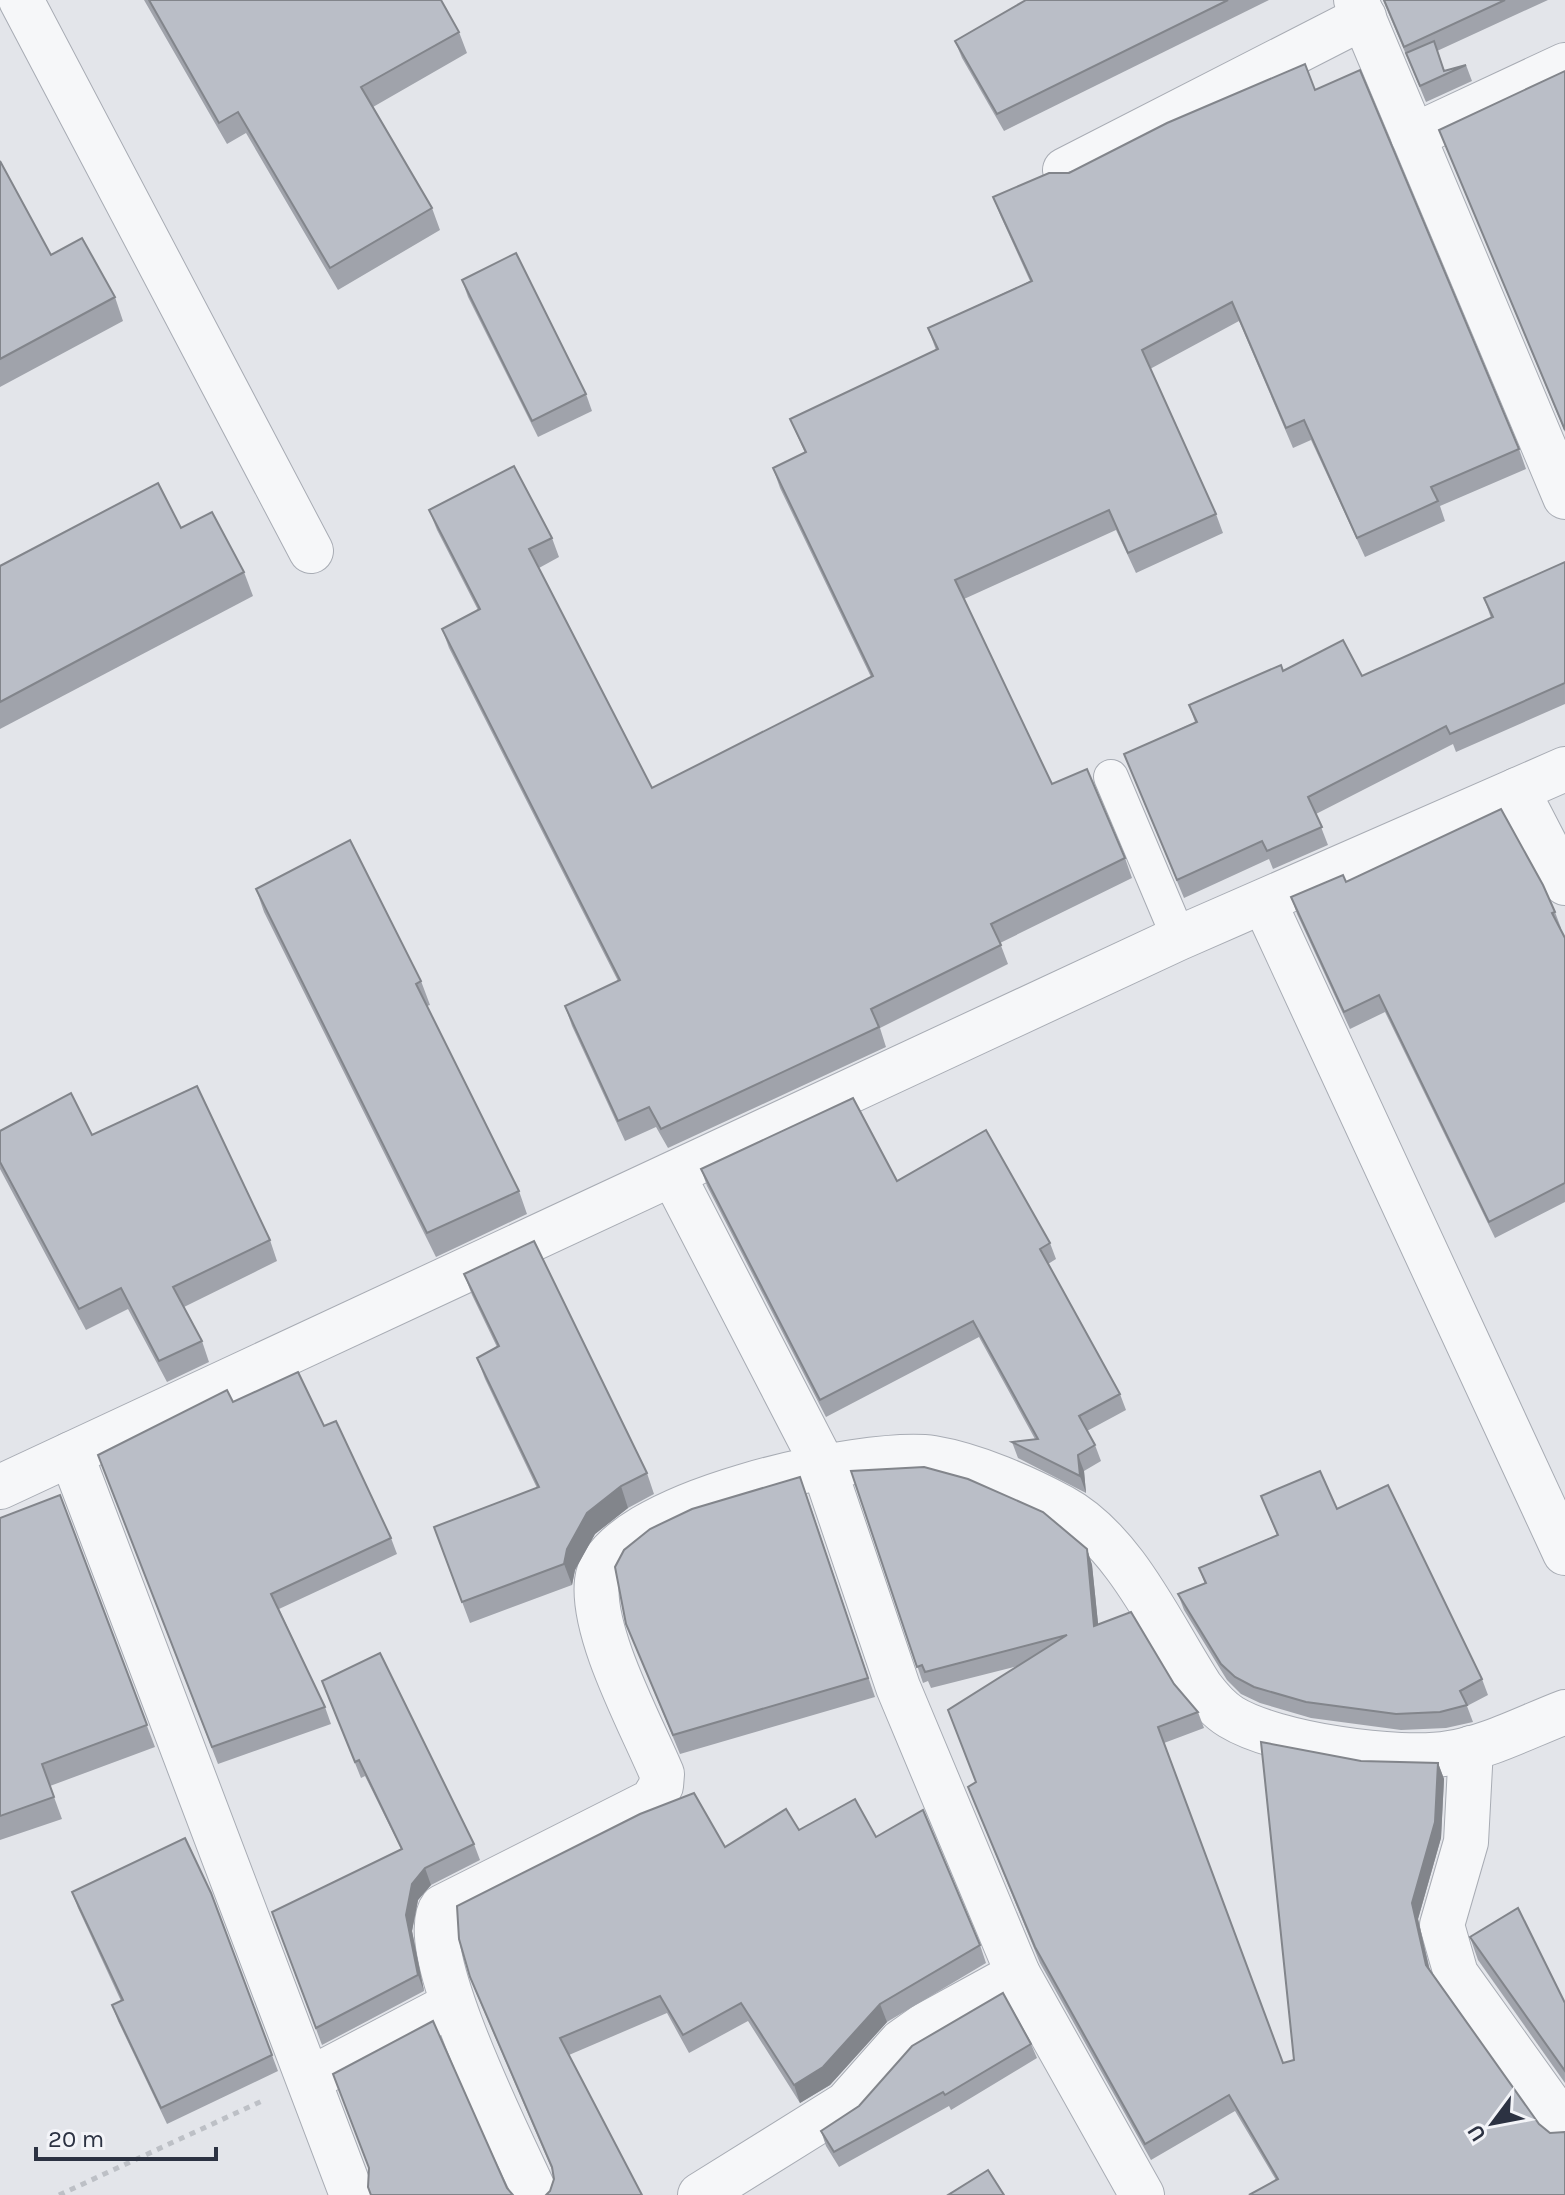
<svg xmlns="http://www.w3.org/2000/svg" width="1565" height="2195" viewBox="0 0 1565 2195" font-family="Karla,sans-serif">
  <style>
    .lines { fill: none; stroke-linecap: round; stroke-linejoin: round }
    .lane-casing { stroke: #a8acb4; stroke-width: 36 }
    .street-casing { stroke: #a8acb4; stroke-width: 46 }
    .path { stroke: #bdc0c6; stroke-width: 5; stroke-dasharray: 6 6; stroke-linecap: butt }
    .lane { stroke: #f6f7f9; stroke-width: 34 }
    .street { stroke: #f6f7f9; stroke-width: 44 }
    .wall { fill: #a0a3ab }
    .shaded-wall { fill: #82858b }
    .building { fill: #babec7; stroke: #82858b; stroke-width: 2 }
  </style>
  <rect width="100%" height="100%" fill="#e3e5ea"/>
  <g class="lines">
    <g class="lane-casing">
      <polyline id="lane" points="1111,777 1179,938"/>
    </g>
    <g class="street-casing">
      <g id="street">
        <polyline points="21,0 311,551"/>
        <polyline points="1356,0 1565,497"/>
        <polyline points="1413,136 1565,65"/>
        <polyline points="1065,170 1364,17"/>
        <polyline points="1517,790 1565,883"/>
        <polyline points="1264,902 1565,1553"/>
        <polyline points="673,1175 823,1465 898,1687 1018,1974 1142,2195"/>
        <polyline points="71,1454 352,2195"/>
        <polyline points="0,1487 1179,938 1565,769"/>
        <polyline points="1471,1748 1466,1842 1442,1925 1456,1974 1565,2126"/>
        <polyline points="310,2079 451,2005"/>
        <path d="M536,2195C515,2148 412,1946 442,1907L652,1801L661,1786L662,1774C641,1724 591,1633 597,1581C605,1503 867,1448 933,1458C975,1465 1025,1487 1062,1507C1125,1541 1163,1629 1201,1687C1210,1699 1218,1709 1231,1717C1275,1744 1399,1762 1450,1753C1489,1747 1528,1726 1565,1712"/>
        <polyline points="700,2195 846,2104 901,2042 925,2025 1018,1974"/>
      </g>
    </g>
    <polyline class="path" points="59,2195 262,2101"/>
    <use href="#lane" class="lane"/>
    <use href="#street" class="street"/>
  </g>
  <g class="wall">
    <polygon points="144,0 441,0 459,32 467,53 373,107 432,208 440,230 338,290 246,133 227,144"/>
    <polygon points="1026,0 1269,0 1004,131 962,58 955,41"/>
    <polygon points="1383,0 1548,0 1437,51 1444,71 1466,65 1472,81 1426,102"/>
    <polygon points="1565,71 1565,432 1439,130"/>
    <polygon points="1315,90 1519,449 1526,469 1440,506 1445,521 1365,557 1311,440 1293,448 1239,321 1150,369 1216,514 1223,533 1136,573 1116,530 964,599 1052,784 1125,858 1132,878 1000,943 1008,964 880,1028 886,1047 668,1148 656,1127 625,1141 572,1026 565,1006 618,981 449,648 442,629 478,610 437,530 429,510 552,538 559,557 539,568 652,788 871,677 780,488 773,468 805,453 790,419 936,350 928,328 1030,281 1001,217 993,197"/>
    <polygon points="0,161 51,255 115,297 123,321 0,387"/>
    <polygon points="462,280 586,394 592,411 538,437 468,297"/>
    <polygon points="181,528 244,572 253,596 0,729 0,566"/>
    <polygon points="1565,562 1565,704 1456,752 1453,744 1316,814 1328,845 1273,869 1269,859 1184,898 1124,754 1195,722 1189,705 1283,671 1362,676 1491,618 1484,598"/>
    <polygon points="1346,882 1555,912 1561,928 1560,929 1565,938 1565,1202 1495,1238 1385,1012 1350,1029 1297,914 1291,897"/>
    <polygon points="256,889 421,981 430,1005 427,1006 519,1191 527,1214 436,1257 264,912"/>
    <polygon points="0,1131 92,1135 270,1240 277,1261 184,1307 202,1341 209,1362 167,1382 128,1309 86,1330 0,1169"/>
    <polygon points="701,1169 897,1181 1050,1243 1056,1259 1048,1264 1120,1394 1126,1410 1087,1431 1095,1445 1101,1461 1084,1471 1086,1493 1018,1458 1012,1442 1035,1439 979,1337 826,1417 707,1186"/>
    <polygon points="464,1274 647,1473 654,1494 628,1508 595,1534 575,1570 572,1585 470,1623 434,1527 537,1488 485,1379 477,1358 497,1347 472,1295"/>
    <polygon points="233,1402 324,1426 391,1538 397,1554 279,1609 325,1707 331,1724 218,1764 98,1455"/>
    <polygon points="851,1471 1087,1549 1092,1565 1098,1624 1174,1684 1198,1712 1204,1728 1164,1743 1283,2063 1294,2060 1361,1761 1438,1763 1444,1779 1441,1838 1418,1919 1430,1970 1539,2124 1276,2180 1235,2111 1151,2160 1040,1963 968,1787 975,1782 1018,1666 931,1688 928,1681 923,1683"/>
    <polygon points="60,1495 155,1747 50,1786 62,1819 0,1840 0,1518"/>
    <polygon points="807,1496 875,1697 680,1754 626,1624"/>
    <polygon points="1261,1496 1337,1509 1482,1679 1488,1695 1467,1706 1473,1722 1446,1728 1401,1730 1311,1718 1260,1703 1241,1694 1227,1680 1184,1610 1178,1594 1205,1584 1199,1568 1277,1535"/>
    <polygon points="322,1681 474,1844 480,1860 431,1885 418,1900 412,1931 424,1991 322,2045 272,1912 401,1849 365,1776 361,1778"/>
    <polygon points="799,1830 876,1837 980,1945 986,1963 887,2022 830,2085 800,2103 748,2021 689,2053 667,2013 569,2055 642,2195 550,2191 554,2179 553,2172 477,1995 470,1977 725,1847"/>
    <polygon points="72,1892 211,1893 278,2071 167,2124 118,2021 112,2005 121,2001 78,1908"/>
    <polygon points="1470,1937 1565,2003 1565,2083 1478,1960"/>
    <polygon points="1031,2044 1037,2058 951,2110 949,2106 839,2167 826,2146 821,2131"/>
  </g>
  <g class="shaded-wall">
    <polygon points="1078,1455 1084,1471 1086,1493 1080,1476"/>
    <polygon points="621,1486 628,1508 595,1534 575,1570 572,1585 564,1564 567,1549 587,1513"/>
    <polygon points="1087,1549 1092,1565 1100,1642 1094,1626"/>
    <polygon points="1438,1763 1444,1779 1441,1838 1418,1919 1432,1981 1426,1965 1412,1903"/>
    <polygon points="425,1868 431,1885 418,1900 412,1931 424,1991 418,1975 406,1915 412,1884"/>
    <polygon points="880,2004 887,2022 830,2085 800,2103 794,2085"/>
  </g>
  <g class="building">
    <polygon points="149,0 441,0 459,32 361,87 432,208 330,268 238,112 219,123"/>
    <polygon points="1026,0 1228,0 997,114 955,41"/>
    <polygon points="1384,0 1505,0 1404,47"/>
    <polygon points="1434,41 1444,71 1466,65 1420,86 1406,53"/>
    <polygon points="1305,64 1315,90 1360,70 1519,449 1431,487 1438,501 1357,538 1304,420 1286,428 1232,302 1142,350 1216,514 1128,553 1109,510 955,580 1052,784 1087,769 1125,858 991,924 1001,945 871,1009 879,1027 661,1129 649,1107 618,1121 565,1006 620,980 442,629 480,609 429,510 514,466 552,538 529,549 652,788 873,676 773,468 806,452 790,419 938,349 928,328 1032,281 993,197 1049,173 1069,173 1167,123"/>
    <polygon points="1565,71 1565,430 1439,130"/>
    <polygon points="0,161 51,255 82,238 115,297 0,359"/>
    <polygon points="516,253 586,394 532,421 462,280"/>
    <polygon points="158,483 181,528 212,512 244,572 0,702 0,566"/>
    <polygon points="1565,562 1565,683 1450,734 1446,726 1308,797 1322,827 1267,851 1262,841 1177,880 1124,754 1197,722 1189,705 1281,665 1283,671 1343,640 1362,676 1493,617 1484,598"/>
    <polygon points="1501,809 1543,885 1555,912 1552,913 1565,938 1565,1183 1489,1222 1379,995 1344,1012 1291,897 1343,875 1346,882"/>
    <polygon points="350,840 421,981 416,984 519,1191 427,1233 256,889"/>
    <polygon points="197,1086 270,1240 173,1287 202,1341 159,1361 121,1288 79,1309 0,1162 0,1131 71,1093 92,1135"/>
    <polygon points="853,1098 897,1181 986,1130 1050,1243 1040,1249 1120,1394 1079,1416 1095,1445 1078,1455 1080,1476 1012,1442 1038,1439 973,1321 820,1400 701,1169"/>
    <polygon points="534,1241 647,1473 621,1486 587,1513 567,1549 564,1564 462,1602 434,1527 539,1487 477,1358 499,1346 464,1274"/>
    <polygon points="298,1372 324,1426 336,1421 391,1538 271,1594 325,1707 212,1747 98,1455 227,1390 233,1402"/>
    <polygon points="924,1467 968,1479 1043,1512 1087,1549 1094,1626 1131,1612 1174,1684 1198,1712 1158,1727 1283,2063 1294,2060 1261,1742 1361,1761 1438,1763 1435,1822 1412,1903 1426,1965 1539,2124 1550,2133 1565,2132 1565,2195 1249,2195 1278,2179 1229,2095 1145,2144 1035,1947 968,1787 976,1782 948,1710 1067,1635 925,1672 922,1665 917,1667 851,1471"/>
    <polygon points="1320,1471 1337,1509 1388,1485 1482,1679 1460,1691 1467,1705 1440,1712 1396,1714 1306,1702 1254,1687 1235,1677 1221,1664 1178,1594 1206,1583 1199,1568 1278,1535 1261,1496"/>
    <polygon points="800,1477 868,1678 673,1735 626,1624 615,1567 624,1550 650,1529 692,1509"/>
    <polygon points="60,1495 147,1725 42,1764 54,1797 0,1816 0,1518"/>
    <polygon points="380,1653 474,1844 425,1868 412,1884 406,1915 418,1975 316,2028 272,1912 402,1849 359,1760 355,1762 322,1681"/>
    <polygon points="694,1793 725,1847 786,1809 799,1830 855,1799 876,1837 923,1810 980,1945 880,2004 823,2067 794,2085 741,2003 683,2035 660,1996 560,2038 642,2195 546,2195 550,2191 554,2179 552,2167 470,1977 459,1939 457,1906 640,1814"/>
    <polygon points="185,1838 211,1893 272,2055 161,2108 112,2005 123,2000 72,1892"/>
    <polygon points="1518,1908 1565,2003 1565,2071 1470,1937"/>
    <polygon points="1003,1993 1031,2044 945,2095 943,2092 834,2152 821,2131 859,2106 912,2046"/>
    <polygon points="433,2021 507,2188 513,2195 371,2195 368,2187 369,2168 333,2074"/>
    <polygon points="988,2170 1004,2195 948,2195"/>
  </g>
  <g transform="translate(1493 2123) rotate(238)" stroke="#f3f4f8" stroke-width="6" paint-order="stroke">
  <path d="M0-6L14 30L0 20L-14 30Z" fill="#2c3242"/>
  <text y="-12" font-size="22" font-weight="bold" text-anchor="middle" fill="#2c3242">U</text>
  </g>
  <path d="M36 2147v12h180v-12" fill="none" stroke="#2c3242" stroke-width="4"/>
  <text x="48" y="2147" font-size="24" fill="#2c3242" stroke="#f3f4f8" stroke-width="6" paint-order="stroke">20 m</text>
</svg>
